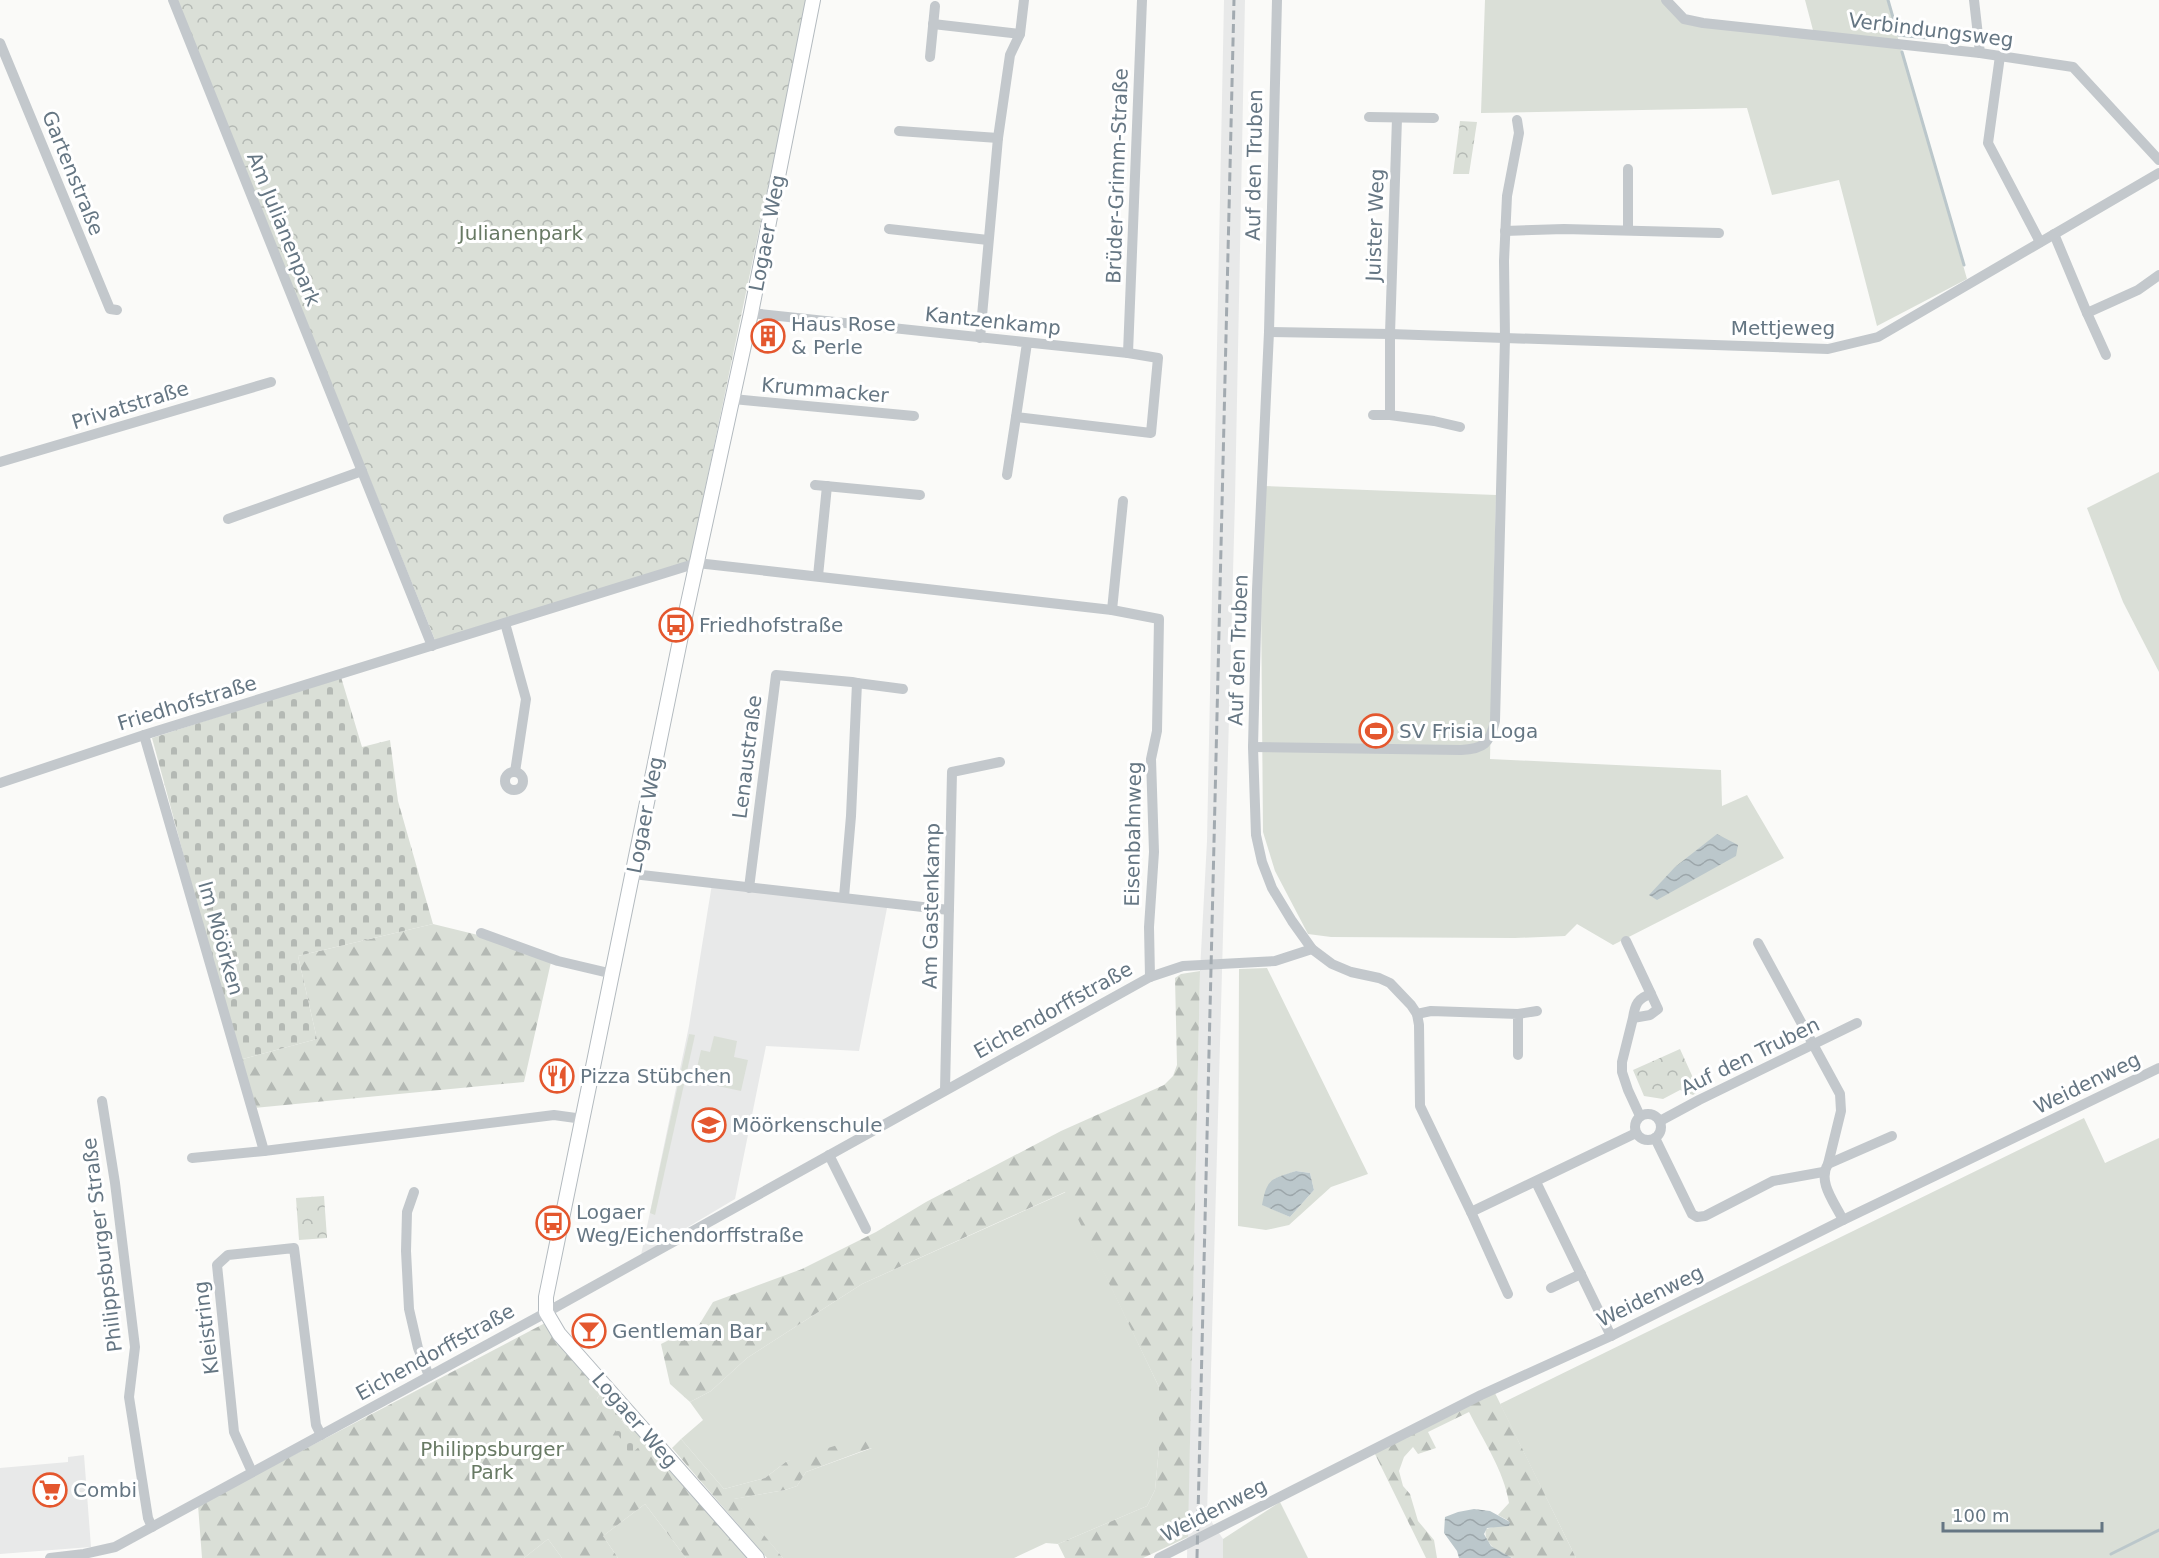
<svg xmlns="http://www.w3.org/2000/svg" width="2159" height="1558" viewBox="0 0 2159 1558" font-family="'DejaVu Sans',sans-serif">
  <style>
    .built { fill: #e8e9e9 }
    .green { fill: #dadfd7; fill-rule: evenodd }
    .forest { fill: url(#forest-firs); fill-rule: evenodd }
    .cemetery { fill: url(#cemetery-stones) }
    .park { fill: url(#park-crowns) }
    .water { fill: url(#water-waves) }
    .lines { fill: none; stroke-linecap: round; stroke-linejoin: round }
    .stream { stroke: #bbc7cb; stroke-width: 3 }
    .secondary-casing { stroke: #b3babf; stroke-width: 16 }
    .street { stroke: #c3c8cc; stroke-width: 10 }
    .secondary { stroke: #fff; stroke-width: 14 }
    .rail { stroke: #a2aab0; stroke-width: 3; stroke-dasharray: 9 4.5; stroke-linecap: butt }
    .labels { text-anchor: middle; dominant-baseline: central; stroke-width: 6; stroke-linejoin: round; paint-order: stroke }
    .street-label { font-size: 20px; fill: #657683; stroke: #fff }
    .park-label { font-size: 20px; fill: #687a64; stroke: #fff }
    .poi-label { font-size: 20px; fill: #657683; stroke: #fff; text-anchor: start }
  </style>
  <defs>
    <pattern id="forest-firs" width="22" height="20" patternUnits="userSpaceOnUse" patternTransform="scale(1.5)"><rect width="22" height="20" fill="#dadfd7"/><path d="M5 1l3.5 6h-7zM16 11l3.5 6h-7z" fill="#b4b9b4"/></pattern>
    <pattern id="cemetery-stones" width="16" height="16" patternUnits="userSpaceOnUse" patternTransform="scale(1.5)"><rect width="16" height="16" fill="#dadfd7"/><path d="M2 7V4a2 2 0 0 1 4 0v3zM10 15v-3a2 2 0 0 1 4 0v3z" fill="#b4b9b4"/></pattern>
    <pattern id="park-crowns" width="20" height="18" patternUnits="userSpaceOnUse" patternTransform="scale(1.5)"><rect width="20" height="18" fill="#dadfd7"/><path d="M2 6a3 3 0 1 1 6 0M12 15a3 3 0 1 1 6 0" fill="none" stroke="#b4b9b4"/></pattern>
    <pattern id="water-waves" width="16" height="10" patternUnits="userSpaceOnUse" patternTransform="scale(1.5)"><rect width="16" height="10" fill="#bbc7cb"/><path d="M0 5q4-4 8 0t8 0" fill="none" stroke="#9ca6aa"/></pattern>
  </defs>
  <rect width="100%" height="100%" fill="#fafaf8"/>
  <g class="built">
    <polygon points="1224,0 1245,0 1235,500 1207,1515 1223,1539 1223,1558 1187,1558 1200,971 1207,841"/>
    <polygon points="712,884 888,903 859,1051 766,1046 735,1199 641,1255 689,1026"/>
    <polygon points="84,1455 91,1547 0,1554 0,1468 68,1462 68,1457"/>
  </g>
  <g class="green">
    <polygon points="1485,0 1666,0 1685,19 1814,34 1805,0 1887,0 1967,279 1877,326 1839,180 1772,195 1747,108 1481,113"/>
    <polygon points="2159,472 2159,672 2123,602 2087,508"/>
    <polygon points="1264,486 1496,495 1490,759 1721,770 1722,806 1747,795 1784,858 1613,945 1577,924 1565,936 1515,938 1331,937 1308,934 1275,871 1263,832 1261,593"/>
    <path d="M1267,968L1368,1174L1331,1187L1289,1225L1266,1230L1238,1226L1239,969ZM1296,1171L1310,1173L1314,1190L1290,1217L1263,1205L1274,1179Z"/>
    <polygon points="689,1034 695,1035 655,1215 650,1213"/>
    <polygon points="714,1036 737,1041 734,1057 748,1060 741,1091 694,1081 701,1050 710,1052"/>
    <polygon points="2084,1118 2105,1163 2159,1138 2159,1558 1576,1558 1500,1404"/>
    <polygon points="1066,1192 1159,1387 1159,1448 1155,1490 1147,1506 1058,1544 1046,1543 1014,1558 783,1558 733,1499 785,1490 797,1486 806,1472 872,1448 787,1461 765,1478 724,1489 681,1439 703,1420 690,1402 711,1391 747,1358 862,1284"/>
    <polygon points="1280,1502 1308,1558 1223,1558 1223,1539"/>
    <polygon points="645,1504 686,1558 618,1558 603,1536"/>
    <polygon points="548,1539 562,1558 524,1558"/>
  </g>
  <g class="forest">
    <polygon points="433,924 478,935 551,962 524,1082 253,1108 239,1060 317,1039 298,956"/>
    <polygon points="1200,971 1188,1537 1143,1558 1065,1558 1058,1544 1147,1506 1155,1490 1159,1448 1159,1387 1065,1192 862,1284 747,1358 711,1391 690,1402 670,1384 661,1344 699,1325 713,1302 802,1269 876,1232 926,1202 1061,1131 1164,1085 1173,1076 1177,1065 1175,978 1181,974"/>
    <path d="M547,1322L752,1558H686L645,1504L603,1536L618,1558H562L548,1539L524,1558H202L198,1505ZM605,1391L623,1423L640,1445L597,1398Z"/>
    <path d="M1493,1389L1576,1558C1560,1558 1526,1558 1513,1558C1501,1555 1482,1543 1486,1529L1497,1526H1507L1509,1521L1498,1515L1509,1503C1504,1471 1483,1440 1469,1412L1428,1432L1436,1448L1418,1454L1413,1447L1404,1457L1399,1471L1403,1486L1410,1494L1418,1521L1434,1540L1437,1558H1426L1373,1450Z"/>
    <polygon points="869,1435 873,1447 806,1472 797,1486 785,1490 734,1499 783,1558 767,1558 672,1448 681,1439 724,1489 765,1478 787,1461"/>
  </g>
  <g class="cemetery">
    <polygon points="341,677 362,747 390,740 398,801 433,924 298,956 317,1039 239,1060 152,738"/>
    <polygon points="605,1391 623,1423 641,1445 630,1455 597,1398"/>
  </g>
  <g class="park">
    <polygon points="176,0 807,0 690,561 435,640"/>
    <polygon points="1460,121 1477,122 1469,174 1453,174"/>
    <polygon points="1680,1049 1699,1091 1693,1095 1680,1090 1663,1099 1644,1096 1633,1070"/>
    <polygon points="324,1196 327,1238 299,1240 296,1198"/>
  </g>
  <g class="water">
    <polygon points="1717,834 1738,845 1736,856 1657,900 1649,895 1675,867"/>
    <path d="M1296,1171L1310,1173L1314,1190L1290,1217L1262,1205C1267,1178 1271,1179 1296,1171Z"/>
    <polygon points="1474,1509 1490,1511 1510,1522 1509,1526 1487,1528 1484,1534 1491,1546 1512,1558 1459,1558 1457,1551 1444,1533 1445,1517 1458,1512"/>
  </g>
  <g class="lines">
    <g class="stream">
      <polyline points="1888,0 1898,35 1927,38"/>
      <polyline points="1902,52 1964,265"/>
      <polyline points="2111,1554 2159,1530"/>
    </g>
    <g class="secondary-casing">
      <polyline id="secondary" points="757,1558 559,1334 546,1312 546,1297 683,626 751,313 813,0"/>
    </g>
    <g class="street">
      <polyline points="173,0 432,646"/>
      <polyline points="1277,0 1269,332 1257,590 1253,747 1256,835 1262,862 1272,888 1292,921 1312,949 1332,964 1351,972 1379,978 1390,983 1411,1005 1417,1014 1419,1025 1420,1106 1471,1212 1636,1133"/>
      <polyline points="1666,0 1684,19 1703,23 1980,53 2073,67 2159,160"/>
      <polyline points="1974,0 1980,53"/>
      <polyline points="933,24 1020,34"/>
      <polyline points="0,43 110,309 117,310"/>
      <polyline points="2000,56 1988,143 2040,242"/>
      <polyline points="930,57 935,6"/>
      <polyline points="1369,117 1434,118"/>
      <polyline points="1397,118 1390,334 1390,415 1434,421 1460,427"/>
      <polyline points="899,131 998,138"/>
      <polyline points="889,229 988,240"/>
      <polyline points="1628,230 1628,169"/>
      <polyline points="1505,231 1564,229 1719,233"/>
      <polyline points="2054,234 2087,313 2138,290 2159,275"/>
      <polyline points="751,313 1128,353 1158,358 1151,433 1016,417 1027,343"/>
      <polyline points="2087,313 2106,355"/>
      <polyline points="1269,332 1390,334 1828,349 1878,337 2159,173"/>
      <polyline points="980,338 998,138 1010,55 1020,34 1024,0"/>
      <polyline points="1128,353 1142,0"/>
      <polyline points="733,399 914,416"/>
      <polyline points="1373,415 1390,415"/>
      <polyline points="0,462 271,382"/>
      <polyline points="1007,475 1016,417"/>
      <polyline points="815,485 920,495"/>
      <polyline points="228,519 362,471"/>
      <polyline points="818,576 827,486"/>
      <polyline points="1112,610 1123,501"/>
      <polyline points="505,623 526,699 515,772"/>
      <polyline points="857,683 903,689"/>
      <polyline points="144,735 264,1151 554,1115 583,1119"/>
      <path d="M1253,747L1461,750C1484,749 1490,743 1495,721L1505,338L1504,261L1507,196L1519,133L1517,120"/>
      <circle cx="514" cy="781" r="9"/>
      <polyline points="0,783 144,735 697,563 1112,610 1159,619 1157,731 1151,759 1154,852 1149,927 1150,977"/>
      <polyline points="633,874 949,910"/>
      <polyline points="749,888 776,675 852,682 857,683 851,816 844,897"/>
      <polyline points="481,933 558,961 613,974"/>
      <polyline points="1626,941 1651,994"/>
      <path d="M1758,943L1840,1094L1841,1111L1828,1164C1817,1182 1835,1203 1843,1220"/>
      <polyline points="1417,1014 1431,1011 1518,1014 1518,1055"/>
      <polyline points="1518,1014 1537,1011"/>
      <path d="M1633,1018C1635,1004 1638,998 1651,994L1658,1009L1650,1015L1633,1018L1622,1062V1072L1628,1090L1640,1116"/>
      <polyline points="945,1090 952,772 1000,762"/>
      <polyline points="102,1101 115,1183 135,1347 129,1397 148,1518 152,1527"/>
      <circle cx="1648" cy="1127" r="13"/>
      <polyline points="1660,1121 1699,1100 1857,1023"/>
      <polyline points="1655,1138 1692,1214 1697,1217 1705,1216 1773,1181 1823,1172"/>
      <polyline points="829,1155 866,1229"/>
      <polyline points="192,1158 264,1151"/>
      <polyline points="1828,1164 1892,1136"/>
      <polyline points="1536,1182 1611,1336"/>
      <polyline points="414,1192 407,1212 406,1251 409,1309 418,1348 429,1376"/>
      <polyline points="1471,1212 1508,1294"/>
      <polyline points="1551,1288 1581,1274"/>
      <polyline points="252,1472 234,1432 217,1265 228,1255 294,1248 316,1425 321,1435"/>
      <polyline points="50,1558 84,1554 115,1547 538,1317 1150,977 1183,966 1275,961 1312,949"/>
      <polyline points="1159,1558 1481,1395 1611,1336 1843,1220 2159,1068"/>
    </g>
    <use href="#secondary" class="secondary"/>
    <polyline class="rail" points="1197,1558 1234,0"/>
  </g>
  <defs>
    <g id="building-ring" transform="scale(1.725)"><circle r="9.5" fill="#fff" stroke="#e4572e" stroke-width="1.5"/><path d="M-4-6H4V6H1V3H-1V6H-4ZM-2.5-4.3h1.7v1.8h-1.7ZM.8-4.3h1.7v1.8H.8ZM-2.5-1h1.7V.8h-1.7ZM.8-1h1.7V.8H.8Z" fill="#e4572e"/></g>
    <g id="bus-ring" transform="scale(1.725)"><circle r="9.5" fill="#fff" stroke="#e4572e" stroke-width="1.5"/><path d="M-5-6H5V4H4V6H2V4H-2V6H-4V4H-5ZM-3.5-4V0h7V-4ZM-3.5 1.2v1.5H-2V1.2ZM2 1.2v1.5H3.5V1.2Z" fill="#e4572e"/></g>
    <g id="stadium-ring" transform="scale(1.725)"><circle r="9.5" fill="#fff" stroke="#e4572e" stroke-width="1.5"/><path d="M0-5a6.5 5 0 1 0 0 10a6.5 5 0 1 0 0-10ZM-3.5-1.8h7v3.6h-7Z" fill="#e4572e"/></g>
    <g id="restaurant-ring" transform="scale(1.725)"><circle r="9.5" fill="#fff" stroke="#e4572e" stroke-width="1.5"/><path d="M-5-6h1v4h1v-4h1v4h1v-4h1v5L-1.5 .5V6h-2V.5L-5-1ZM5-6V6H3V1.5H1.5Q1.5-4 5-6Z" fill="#e4572e"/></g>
    <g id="school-ring" transform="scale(1.725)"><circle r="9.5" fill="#fff" stroke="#e4572e" stroke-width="1.5"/><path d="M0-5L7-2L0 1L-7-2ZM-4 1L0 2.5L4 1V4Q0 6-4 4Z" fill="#e4572e"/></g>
    <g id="bar-ring" transform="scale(1.725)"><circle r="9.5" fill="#fff" stroke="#e4572e" stroke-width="1.5"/><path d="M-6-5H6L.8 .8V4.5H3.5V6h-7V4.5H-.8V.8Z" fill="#e4572e"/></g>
    <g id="supermarket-ring" transform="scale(1.725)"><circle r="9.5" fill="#fff" stroke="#e4572e" stroke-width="1.5"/><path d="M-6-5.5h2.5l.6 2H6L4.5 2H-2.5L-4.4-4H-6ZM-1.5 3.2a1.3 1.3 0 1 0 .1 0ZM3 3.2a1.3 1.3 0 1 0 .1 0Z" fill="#e4572e"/></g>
  </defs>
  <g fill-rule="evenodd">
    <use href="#building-ring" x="768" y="336"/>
    <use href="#bus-ring" x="676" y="625"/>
    <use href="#stadium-ring" x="1376" y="731"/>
    <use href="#restaurant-ring" x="557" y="1076"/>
    <use href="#school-ring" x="709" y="1125"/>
    <use href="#bus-ring" x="553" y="1223"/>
    <use href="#bar-ring" x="589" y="1331"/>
    <use href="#supermarket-ring" x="50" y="1490"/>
  </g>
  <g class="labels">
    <g class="street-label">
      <text transform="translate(1931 30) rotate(7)">Verbindungsweg</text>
      <text transform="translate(1254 165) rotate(-89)">Auf den Truben</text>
      <text transform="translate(73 173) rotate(68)">Gartenstraße</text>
      <text transform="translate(1117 176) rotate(-88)">Brüder-Grimm-Straße</text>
      <text transform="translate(1375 225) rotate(-88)">Juister Weg</text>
      <text transform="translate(284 229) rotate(68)">Am Julianenpark</text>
      <text transform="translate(767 233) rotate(-79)">Logaer Weg</text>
      <text transform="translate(993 321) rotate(6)">Kantzenkamp</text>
      <text x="1783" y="328">Mettjeweg</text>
      <text transform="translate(825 390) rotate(5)">Krummacker</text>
      <text transform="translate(130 405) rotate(-17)">Privatstraße</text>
      <text transform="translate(1238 650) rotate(-88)">Auf den Truben</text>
      <text transform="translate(187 703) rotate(-17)">Friedhofstraße</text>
      <text transform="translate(747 757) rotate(-83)">Lenaustraße</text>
      <text transform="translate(645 815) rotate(-79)">Logaer Weg</text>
      <text transform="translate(1133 834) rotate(-89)">Eisenbahnweg</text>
      <text transform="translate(931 906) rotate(-89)">Am Gastenkamp</text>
      <text transform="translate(221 938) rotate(74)">Im Möörken</text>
      <text transform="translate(1053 1010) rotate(-29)">Eichendorffstraße</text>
      <text transform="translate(1750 1056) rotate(-26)">Auf den Truben</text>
      <text transform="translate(2087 1083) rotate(-26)">Weidenweg</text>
      <text transform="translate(102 1245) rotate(-97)">Philippsburger Straße</text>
      <text transform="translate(1650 1296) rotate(-26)">Weidenweg</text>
      <text transform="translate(206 1328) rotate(-97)">Kleistring</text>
      <text transform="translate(435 1352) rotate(-29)">Eichendorffstraße</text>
      <text transform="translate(635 1420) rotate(49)">Logaer Weg</text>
      <text transform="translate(1214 1510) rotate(-27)">Weidenweg</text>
    </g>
    <g class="park-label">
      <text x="521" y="233">Julianenpark</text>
      <text x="492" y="1449">Philippsburger<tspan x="492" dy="23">Park</tspan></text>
    </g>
    <g class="poi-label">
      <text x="791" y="324">Haus Rose<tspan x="791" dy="23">&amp; Perle</tspan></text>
      <text x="699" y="625">Friedhofstraße</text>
      <text x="1399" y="731">SV Frisia Loga</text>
      <text x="580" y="1076">Pizza Stübchen</text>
      <text x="732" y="1125">Möörkenschule</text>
      <text x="576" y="1212">Logaer<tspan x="576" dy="23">Weg/Eichendorffstraße</tspan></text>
      <text x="612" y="1331">Gentleman Bar</text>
      <text x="73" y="1490">Combi</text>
    </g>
  </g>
  <path d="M1943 1522v9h159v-9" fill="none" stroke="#657683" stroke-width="3"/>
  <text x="1952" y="1522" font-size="18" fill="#657683" stroke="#ffffff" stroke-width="4.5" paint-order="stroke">100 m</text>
</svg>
